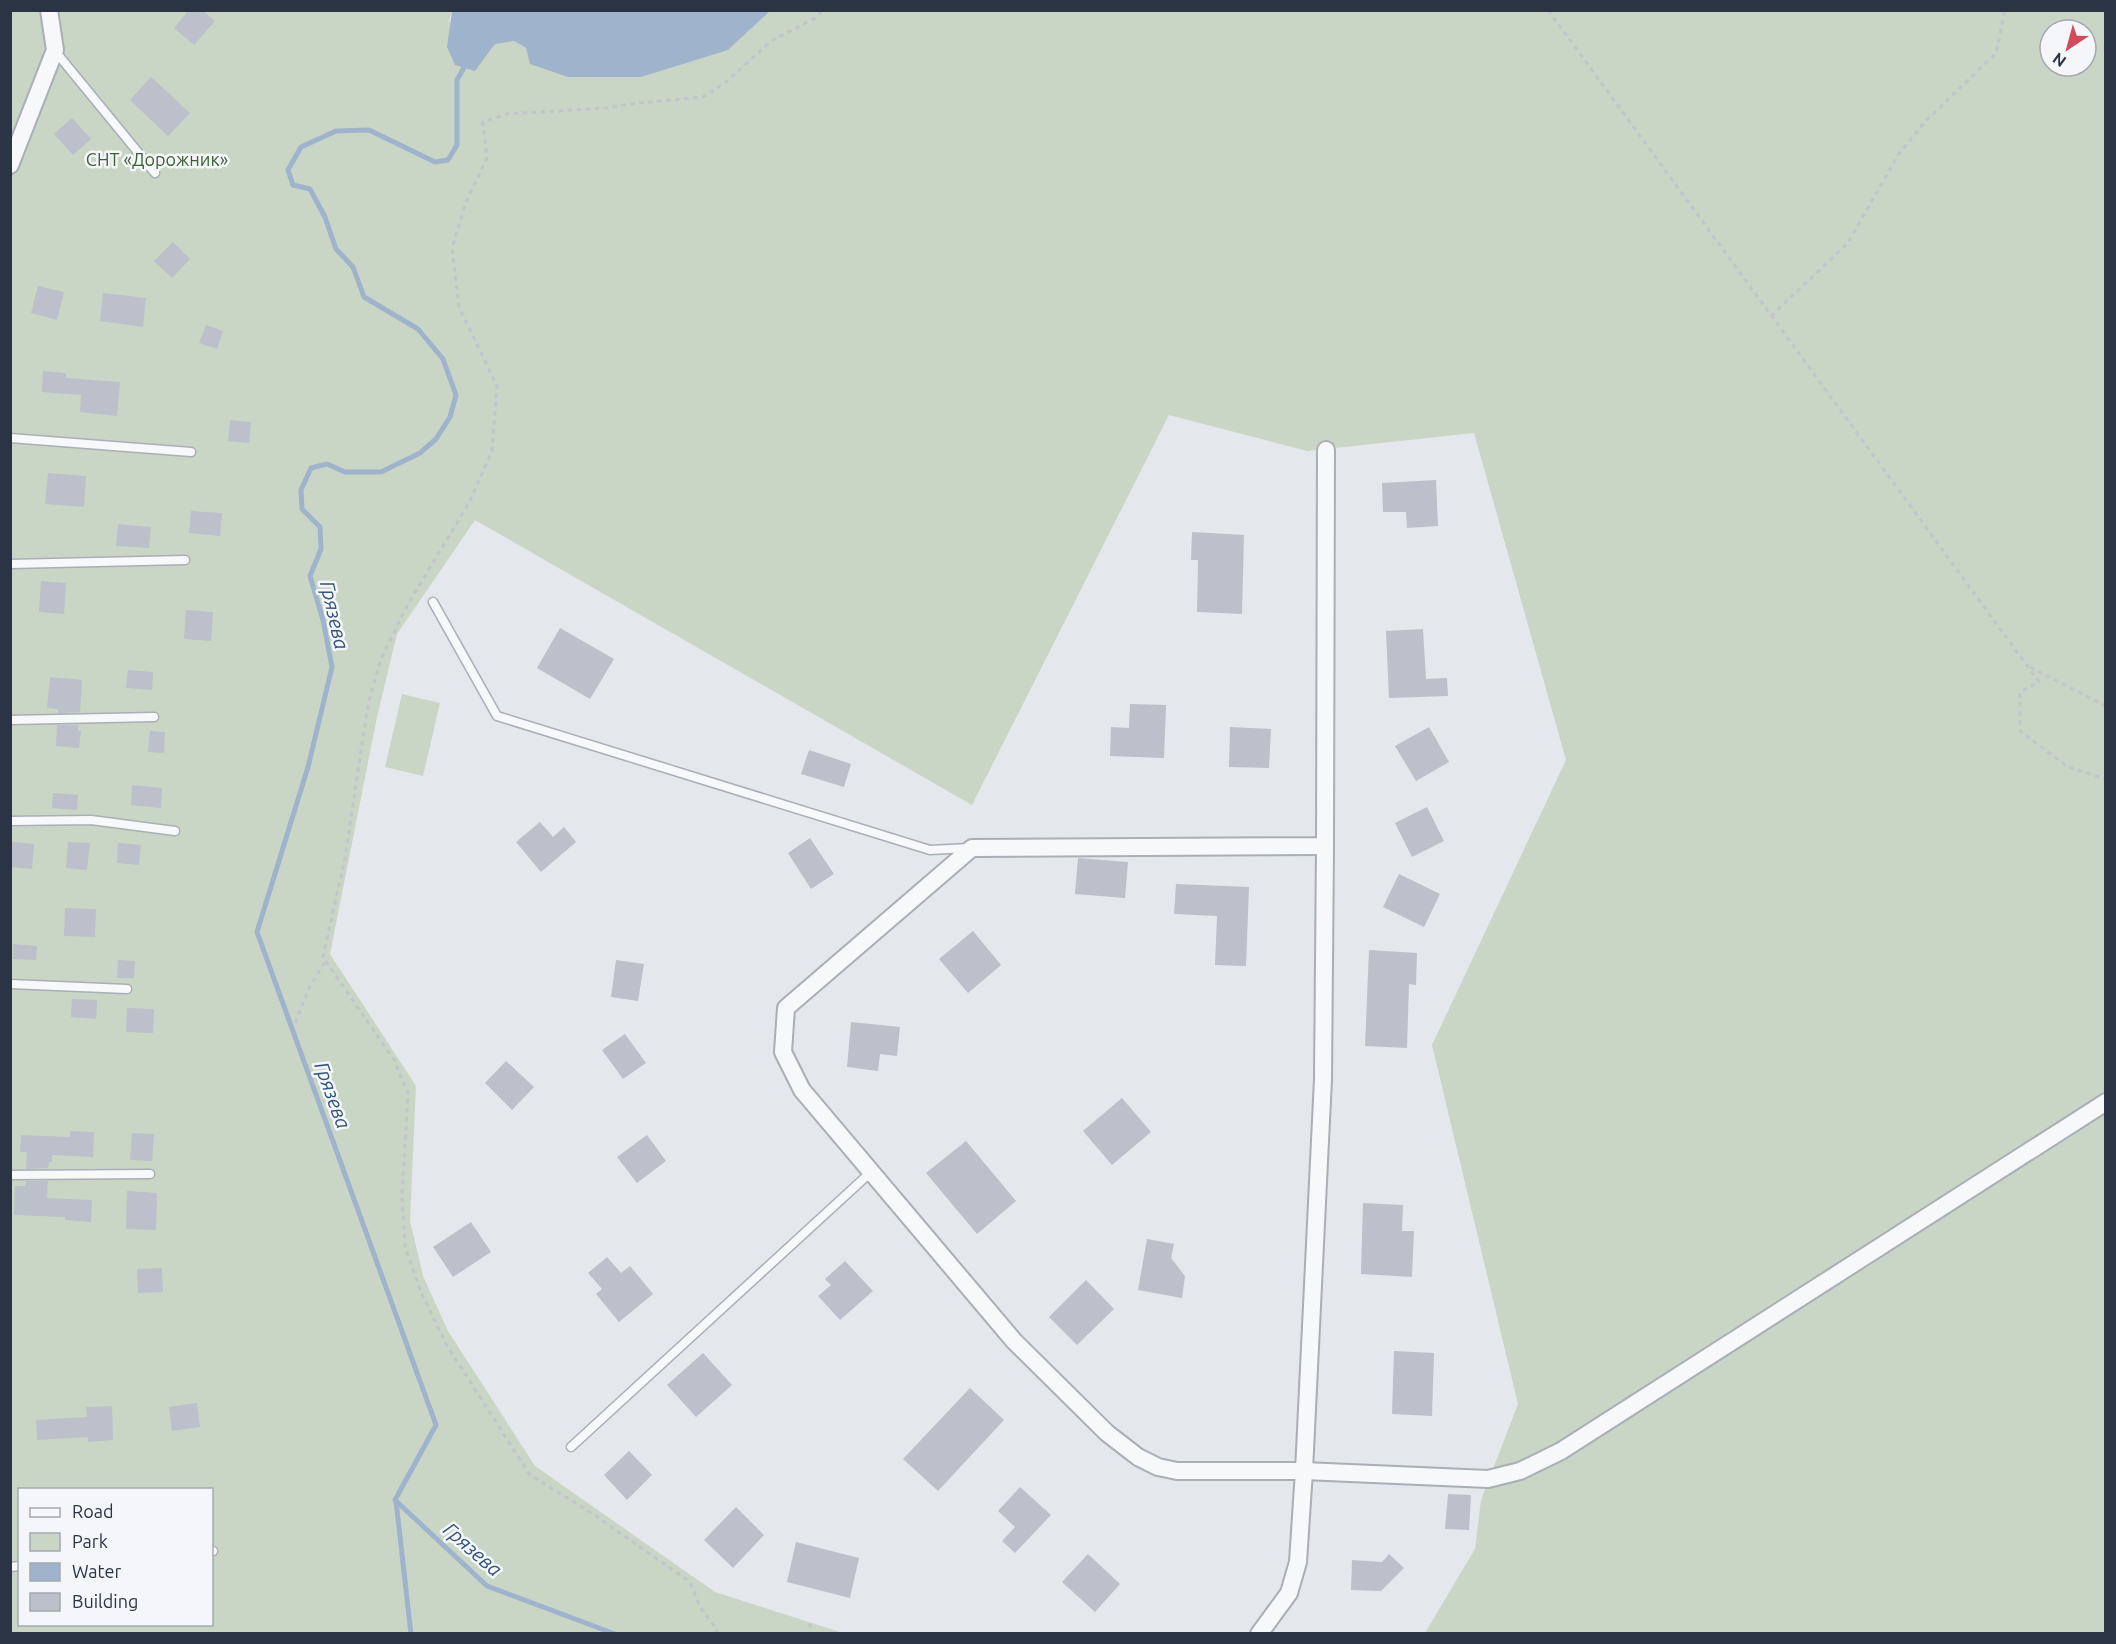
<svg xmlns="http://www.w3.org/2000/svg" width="2116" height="1644" viewBox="0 0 2116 1644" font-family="Ubuntu,sans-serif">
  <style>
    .green { fill: #c9d6c5; fill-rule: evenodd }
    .water { fill: #9fb4cc }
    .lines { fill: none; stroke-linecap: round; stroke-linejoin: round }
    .stream { stroke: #9fb4cc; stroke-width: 5 }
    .building { fill: #bbc0ca }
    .lane-casing { stroke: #a9aeb7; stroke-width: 11 }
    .street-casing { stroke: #a9aeb7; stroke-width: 20 }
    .path { stroke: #c2c5cb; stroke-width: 3; stroke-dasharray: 4.5 4.5; stroke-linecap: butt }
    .lane { stroke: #f7f8fa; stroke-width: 8 }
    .street { stroke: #f7f8fa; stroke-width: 16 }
    .labels { text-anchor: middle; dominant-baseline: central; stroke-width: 5; stroke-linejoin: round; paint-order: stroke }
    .park-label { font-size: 18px; fill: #3f6138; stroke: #f4f6f9 }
    .water-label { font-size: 20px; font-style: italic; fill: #34527a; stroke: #f4f6f9 }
  </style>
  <rect width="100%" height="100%" fill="#e4e7ec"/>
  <g class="green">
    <path d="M770,10L2105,11V1633H1425L1475,1549L1481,1500L1518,1404L1432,1045L1566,760L1474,433L1307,451L1169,415L972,805L475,520L397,634L377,717L330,954L416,1086L410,1221L423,1276L448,1331L535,1466L715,1592L843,1633H11L10,11H452L449,21L475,70L495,43L514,41L526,48L728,50ZM2050,30H2086V66H2050ZM20,1490H212V1624H20Z"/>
    <polygon points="402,694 440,703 423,776 385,767"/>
  </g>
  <polygon class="water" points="452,11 452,10 770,11 728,50 641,77 568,77 530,64 526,48 514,41 495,44 475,71 455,65 447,47"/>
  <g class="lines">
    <g class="stream">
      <polyline points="466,64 457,80 457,145 448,160 435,162 369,130 336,131 301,147 288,170 293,185 310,189 325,217 336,249 353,267 364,297 418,329 443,359 456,395 450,417 436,439 420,453 381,472 345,472 327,464 311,468 301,490 302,509 320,527 321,549 310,576 323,620 332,667 308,767 257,932 436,1425 395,1500 487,1586 615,1634"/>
      <polyline points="396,1501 411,1634"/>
    </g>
  </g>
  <g class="building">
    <polygon points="189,10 202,10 215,21 194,45 174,28"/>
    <polygon points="151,77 190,113 168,136 130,100"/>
    <polygon points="72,118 91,139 73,155 54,134"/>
    <polygon points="173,242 190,259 172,278 154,261"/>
    <polygon points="38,286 64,292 57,320 31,313"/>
    <polygon points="103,293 146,298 143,327 100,321"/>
    <polygon points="206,325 223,331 217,349 199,343"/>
    <polygon points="43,371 66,373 66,378 120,382 117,416 80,412 81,395 42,392"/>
    <polygon points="230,420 251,422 249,443 228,441"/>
    <polygon points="48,473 86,476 84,507 45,504"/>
    <polygon points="1436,480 1438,526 1407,528 1406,512 1383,512 1382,483"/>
    <polygon points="191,511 222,513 220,536 189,533"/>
    <polygon points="118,524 151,527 149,548 116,546"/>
    <polygon points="1192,532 1244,535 1242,614 1197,612 1198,560 1191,560"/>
    <polygon points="41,581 66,583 64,614 39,612"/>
    <polygon points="186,610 213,612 211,641 184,639"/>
    <polygon points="560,628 614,659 590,699 537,668"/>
    <polygon points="1423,629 1426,679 1447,678 1448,696 1389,698 1386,631"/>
    <polygon points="128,670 153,672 152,690 126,688"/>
    <polygon points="50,677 82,680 80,712 58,713 58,709 47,708"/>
    <polygon points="1130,704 1166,705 1164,758 1110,756 1111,727 1129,728"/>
    <polygon points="57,725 79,725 78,731 81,731 79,748 56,746"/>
    <polygon points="1230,727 1271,729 1269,768 1229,767"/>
    <polygon points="1429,727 1449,762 1416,781 1395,746"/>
    <polygon points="150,731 165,732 164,753 148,752"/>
    <polygon points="809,750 851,764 844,787 801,774"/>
    <polygon points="132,785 162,788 161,808 131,805"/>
    <polygon points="53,793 78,795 77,810 52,808"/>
    <polygon points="1427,807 1444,841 1412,857 1395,823"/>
    <polygon points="540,822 553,837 564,827 576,842 541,872 516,842"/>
    <polygon points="810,838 834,874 811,889 788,853"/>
    <polygon points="12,842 34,844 32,869 10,867"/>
    <polygon points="68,842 90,843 87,870 66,868"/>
    <polygon points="118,843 141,845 139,865 117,863"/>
    <polygon points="1078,858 1128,862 1125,898 1075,894"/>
    <polygon points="1399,874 1440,894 1424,927 1383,907"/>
    <polygon points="1176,884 1249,887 1246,966 1215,965 1217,916 1174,914"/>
    <polygon points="65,908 96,909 95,937 64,936"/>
    <polygon points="973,931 1001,965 968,993 939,959"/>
    <polygon points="13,944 37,946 36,960 13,959"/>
    <polygon points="1369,950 1417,953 1416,985 1409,984 1407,1048 1365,1046"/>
    <polygon points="118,960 135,961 134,978 117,978"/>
    <polygon points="616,960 644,964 638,1001 611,997"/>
    <polygon points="72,999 97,1000 96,1019 71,1017"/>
    <polygon points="127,1008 154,1009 153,1033 126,1032"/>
    <polygon points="851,1022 900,1027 897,1056 880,1054 878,1071 847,1067"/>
    <polygon points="625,1034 646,1063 623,1079 602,1050"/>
    <polygon points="506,1061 534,1087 512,1110 485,1083"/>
    <polygon points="1122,1098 1151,1132 1112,1165 1083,1131"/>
    <polygon points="70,1131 94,1132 93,1157 52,1155 52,1162 49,1162 48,1168 26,1169 27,1152 20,1152 21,1135 70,1137"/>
    <polygon points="132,1133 154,1134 152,1161 130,1160"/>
    <polygon points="647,1135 666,1161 637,1183 617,1157"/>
    <polygon points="966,1141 1016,1201 977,1234 926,1173"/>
    <polygon points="26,1181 48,1181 47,1198 92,1200 91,1222 65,1220 65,1217 14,1215 15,1186 25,1186"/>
    <polygon points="127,1191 157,1193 156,1230 126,1229"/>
    <polygon points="1363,1203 1403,1205 1402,1231 1414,1231 1412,1277 1361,1274"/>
    <polygon points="471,1222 491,1252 453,1277 433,1247"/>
    <polygon points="1147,1239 1174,1244 1171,1258 1185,1276 1182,1298 1138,1290"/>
    <polygon points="607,1257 621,1273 630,1266 653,1294 619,1322 596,1294 602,1289 588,1273"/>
    <polygon points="845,1261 873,1291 840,1320 818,1296 831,1285 825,1279"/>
    <polygon points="162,1268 163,1292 138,1293 137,1269"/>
    <polygon points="1086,1280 1114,1309 1077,1345 1049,1317"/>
    <polygon points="1394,1351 1434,1353 1432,1416 1392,1414"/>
    <polygon points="703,1353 732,1385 696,1417 667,1385"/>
    <polygon points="970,1388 1004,1420 938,1491 903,1459"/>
    <polygon points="197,1403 200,1427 172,1431 169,1407"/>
    <polygon points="112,1406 113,1440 88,1442 88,1437 37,1440 36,1420 87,1417 86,1407"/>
    <polygon points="629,1451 652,1475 627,1500 604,1475"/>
    <polygon points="1020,1487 1051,1515 1015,1553 1002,1541 1015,1527 998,1511"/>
    <polygon points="1448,1494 1471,1495 1469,1530 1445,1529"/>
    <polygon points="736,1507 764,1535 733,1568 704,1540"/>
    <polygon points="796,1542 859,1558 850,1598 787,1582"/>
    <polygon points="1088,1554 1120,1584 1095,1612 1062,1582"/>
    <polygon points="1389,1554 1404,1568 1381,1591 1351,1590 1352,1560 1382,1562"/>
  </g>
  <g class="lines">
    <g class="lane-casing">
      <g id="lane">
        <polyline points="55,51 155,173"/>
        <polyline points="10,438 191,452"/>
        <polyline points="10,564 185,560"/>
        <polyline points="433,602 497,716 930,850 969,848"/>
        <polyline points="10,720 154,717"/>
        <polyline points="10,821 91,820 175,831"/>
        <polyline points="10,984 127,989"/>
        <polyline points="10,1175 150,1174"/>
        <polyline points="571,1447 871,1172"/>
        <polyline points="212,1551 213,1551"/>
        <polyline points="10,1567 20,1566"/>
      </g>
    </g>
    <g class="street-casing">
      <g id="street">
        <polyline points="10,165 55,50 49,10"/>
        <polyline points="1326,450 1325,846 972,848 786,1008 783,1052 802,1090 1014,1341 1107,1433 1138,1457 1158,1467 1177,1471 1304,1471 1488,1479 1520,1471 1561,1451 2106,1102"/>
        <polyline points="1259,1634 1289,1593 1298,1562 1304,1471 1323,1079 1325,846"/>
      </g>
    </g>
    <g class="path">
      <polyline points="1548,10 2039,682 2020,692 2020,731 2068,767 2106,779"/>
      <polyline points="1771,316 1848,243 1898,155 1924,123 1996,53 2005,10"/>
      <polyline points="2030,667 2106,706"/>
      <polyline points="295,1023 309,988 326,960"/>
      <polyline points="810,1623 810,1634"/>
      <polyline points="716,1634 717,1630 700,1607 690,1582 590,1512 530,1475 446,1344 421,1292 405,1247 402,1198 408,1093 394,1060 323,957 345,858 368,704 381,659 408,604 469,503 492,451 497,386 459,307 452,248 466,202 487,158 483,122 507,114 607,108 629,104 703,97 726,82 771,41 817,17 822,10"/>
    </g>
    <use href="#lane" class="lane"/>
    <use href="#street" class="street"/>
  </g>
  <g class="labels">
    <g class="park-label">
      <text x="157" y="159">СНТ «Дорожник»</text>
    </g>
    <g class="water-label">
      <text transform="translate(335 615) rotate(77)">Грязева</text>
      <text transform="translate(333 1095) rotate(70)">Грязева</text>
      <text transform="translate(473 1549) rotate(41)">Грязева</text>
    </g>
  </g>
  <rect width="2116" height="1644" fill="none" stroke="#2b3445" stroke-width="24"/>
  <rect x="18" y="1488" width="195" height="138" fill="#f4f6f9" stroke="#a4a8b1" stroke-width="1.5"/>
  <rect x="30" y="1508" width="30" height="9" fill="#f7f8fa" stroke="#a4a8b1" stroke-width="1.5"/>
  <text x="72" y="1518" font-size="18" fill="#2b3445">Road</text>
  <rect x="30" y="1533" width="30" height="18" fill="#c9d6c5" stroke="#a4a8b1" stroke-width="1.5"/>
  <text x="72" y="1548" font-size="18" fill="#2b3445">Park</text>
  <rect x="30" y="1563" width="30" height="18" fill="#9fb4cc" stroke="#a4a8b1" stroke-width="1.5"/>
  <text x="72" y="1578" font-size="18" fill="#2b3445">Water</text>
  <rect x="30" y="1593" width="30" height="18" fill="#bbc0ca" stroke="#a4a8b1" stroke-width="1.5"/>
  <text x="72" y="1608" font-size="18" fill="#2b3445">Building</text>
  <g transform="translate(2068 48) rotate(216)"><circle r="28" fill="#f4f6f9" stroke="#a4a8b1" stroke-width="1.5"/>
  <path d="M0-4.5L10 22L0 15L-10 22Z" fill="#d1495b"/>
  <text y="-9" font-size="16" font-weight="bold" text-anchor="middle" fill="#2b3445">N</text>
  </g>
</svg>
